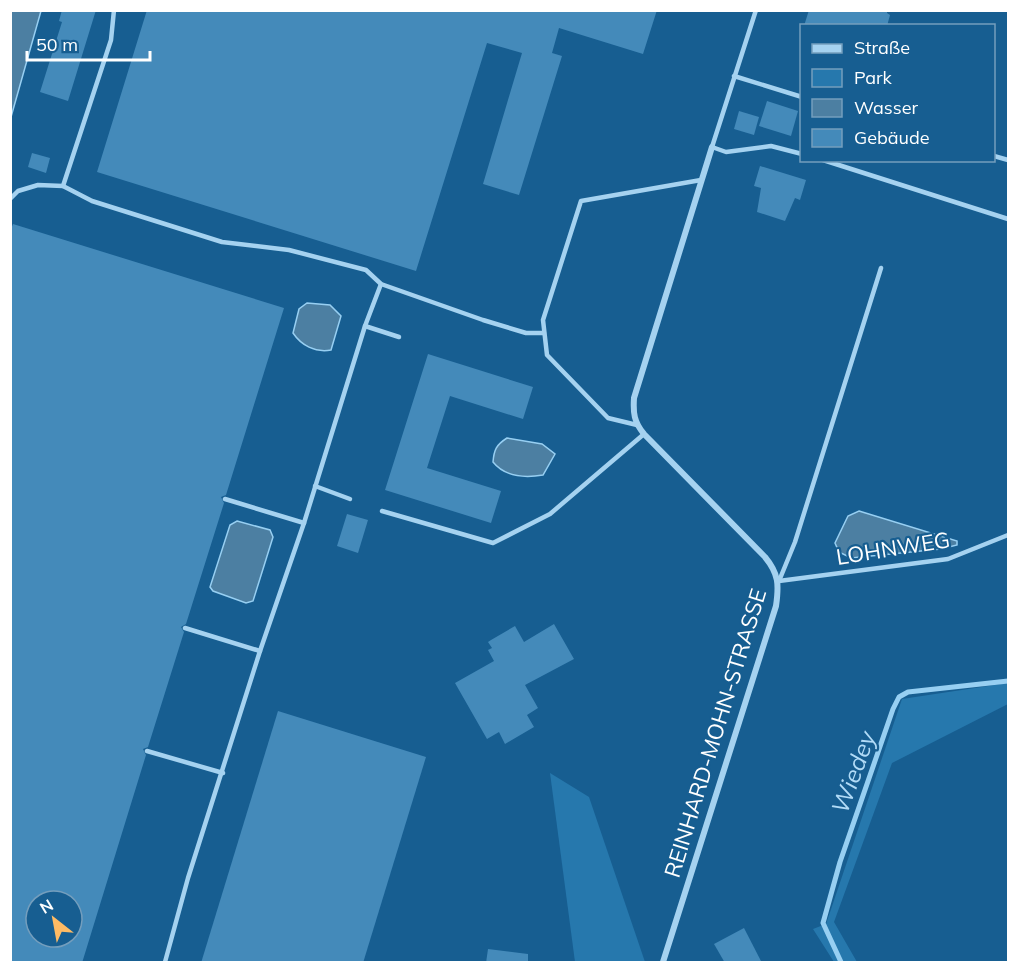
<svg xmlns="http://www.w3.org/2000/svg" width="1019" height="973" viewBox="0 0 1019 973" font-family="Mulish,sans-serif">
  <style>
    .green { fill: #2678ad }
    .water { fill: #4c7fa2; stroke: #97cff2; stroke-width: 1.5 }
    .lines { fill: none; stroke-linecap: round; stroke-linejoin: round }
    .stream { stroke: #97cff2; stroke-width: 5 }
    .building { fill: #448aba; fill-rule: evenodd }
    .lane { stroke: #a5d2f0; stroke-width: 4.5 }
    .street { stroke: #a5d2f0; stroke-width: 6 }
    .labels { text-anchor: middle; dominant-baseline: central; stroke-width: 4.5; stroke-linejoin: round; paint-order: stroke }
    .street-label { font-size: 22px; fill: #fff; stroke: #175e91 }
    .water-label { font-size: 24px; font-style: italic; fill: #b1dbf7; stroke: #175e91 }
  </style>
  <rect width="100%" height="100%" fill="#175e91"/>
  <g class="green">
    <polygon points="1008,683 1008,704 892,763 834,922 857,962 834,962 813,929 826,924 902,699"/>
    <polygon points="550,773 589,797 645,962 575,962"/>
  </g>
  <g class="water">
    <polygon points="11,10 41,11 11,117 10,11"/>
    <path d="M307,303L330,305L341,316L331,350C315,353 301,345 293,333L299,309Z"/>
    <path d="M507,438L542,444L555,454L543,475C525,478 505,477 493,462C494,450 496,445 507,438Z"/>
    <polygon points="859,511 957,541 957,545 941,549 851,558 839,552 835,543 848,516"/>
    <polygon points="237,521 270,530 273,537 253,601 246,603 213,591 210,587 230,525"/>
  </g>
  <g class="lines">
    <polyline class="stream" points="841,962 823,923 840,862 893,709 899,697 908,692 1008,681"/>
  </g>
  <g class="building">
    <polygon points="62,10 96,10 68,101 40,92 62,22 59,21"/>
    <polygon points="147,10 657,10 643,54 559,28 552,53 562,56 519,195 483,184 522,53 487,43 416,271 97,172"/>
    <polygon points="809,10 887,10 887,13 890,15 887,26 804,26"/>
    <polygon points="767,101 798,111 791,136 759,126"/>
    <polygon points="739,111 759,117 754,135 734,129"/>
    <polygon points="32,153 50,158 46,173 28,167"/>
    <polygon points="760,166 806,180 800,200 795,198 785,221 757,212 761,188 754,186"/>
    <path d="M13,224L284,308L226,495L221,497L224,503L186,624L181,627L184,632L148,747L143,749L146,755L82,963H10V231ZM36,901H72V937H36Z"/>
    <polygon points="428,354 533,387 523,419 450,396 427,468 501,491 491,523 385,490"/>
    <polygon points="347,514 368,520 358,553 337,546"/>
    <polygon points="554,624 574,659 525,685 538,708 527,715 534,727 505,744 499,732 487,739 455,683 494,661 488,650 492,648 488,642 491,640 515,626 524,642"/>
    <polygon points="278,711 426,757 363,963 201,963"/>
    <polygon points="744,928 762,963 725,963 714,944"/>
    <polygon points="488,949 528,954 528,963 486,963"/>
  </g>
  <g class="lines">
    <g class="lane">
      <polyline points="756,10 712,147 726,152 771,146 802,154"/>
      <polyline points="734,76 802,97"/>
      <polyline points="994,156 1008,160"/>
      <polyline points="823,160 1008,219"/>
      <polyline points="63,186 111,40 114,10"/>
      <polyline points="10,199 18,191 38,185 63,186 92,201 222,242 289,250 366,270 381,284 483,320 526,333 544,333"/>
      <polyline points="365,326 399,337"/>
      <polyline points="637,425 608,418 547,355 543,320 581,201 701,180"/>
      <polyline points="315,486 350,499"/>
      <polyline points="225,499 304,523"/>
      <polyline points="382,511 493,543 550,514 644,434"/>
      <polyline points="779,581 795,542 881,268"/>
      <polyline points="779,581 948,559 1008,535"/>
      <polyline points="185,628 260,651"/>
      <polyline points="147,751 223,773"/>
      <polyline points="165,962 188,878 260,651 304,523 365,326 381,284"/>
    </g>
    <path class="street" d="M663,962L776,606C779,585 779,574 765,557L644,434C634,422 633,413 634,398L712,147"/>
  </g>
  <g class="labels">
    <g class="street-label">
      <text transform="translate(893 548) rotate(-9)">LOHNWEG</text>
      <text transform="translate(715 733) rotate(-73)">REINHARD-MOHN-STRASSE</text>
    </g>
    <g class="water-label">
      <text transform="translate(853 772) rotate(-70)">Wiedey</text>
    </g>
  </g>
  <rect width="1019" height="973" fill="none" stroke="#ffffff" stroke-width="24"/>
  <rect x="800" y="24" width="195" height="138" fill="#175e91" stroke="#749ebd" stroke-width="1.5"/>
  <rect x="812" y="44" width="30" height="9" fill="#a5d2f0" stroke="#749ebd" stroke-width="1.5"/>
  <text x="854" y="54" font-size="18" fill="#ffffff">Straße</text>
  <rect x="812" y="69" width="30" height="18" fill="#2678ad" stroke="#749ebd" stroke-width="1.5"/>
  <text x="854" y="84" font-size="18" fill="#ffffff">Park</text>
  <rect x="812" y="99" width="30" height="18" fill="#4c7fa2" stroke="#749ebd" stroke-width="1.5"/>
  <text x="854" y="114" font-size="18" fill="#ffffff">Wasser</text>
  <rect x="812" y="129" width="30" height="18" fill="#448aba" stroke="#749ebd" stroke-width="1.5"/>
  <text x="854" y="144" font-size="18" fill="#ffffff">Gebäude</text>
  <g transform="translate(54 919) rotate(329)"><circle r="28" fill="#175e91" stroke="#749ebd" stroke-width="1.5"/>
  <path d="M0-4.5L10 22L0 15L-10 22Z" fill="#ffbb64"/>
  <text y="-9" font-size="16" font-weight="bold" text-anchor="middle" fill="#ffffff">N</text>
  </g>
  <path d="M27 51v9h123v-9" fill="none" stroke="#ffffff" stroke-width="3"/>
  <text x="36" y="51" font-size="18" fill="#ffffff" stroke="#175e91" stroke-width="4.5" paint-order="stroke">50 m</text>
</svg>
